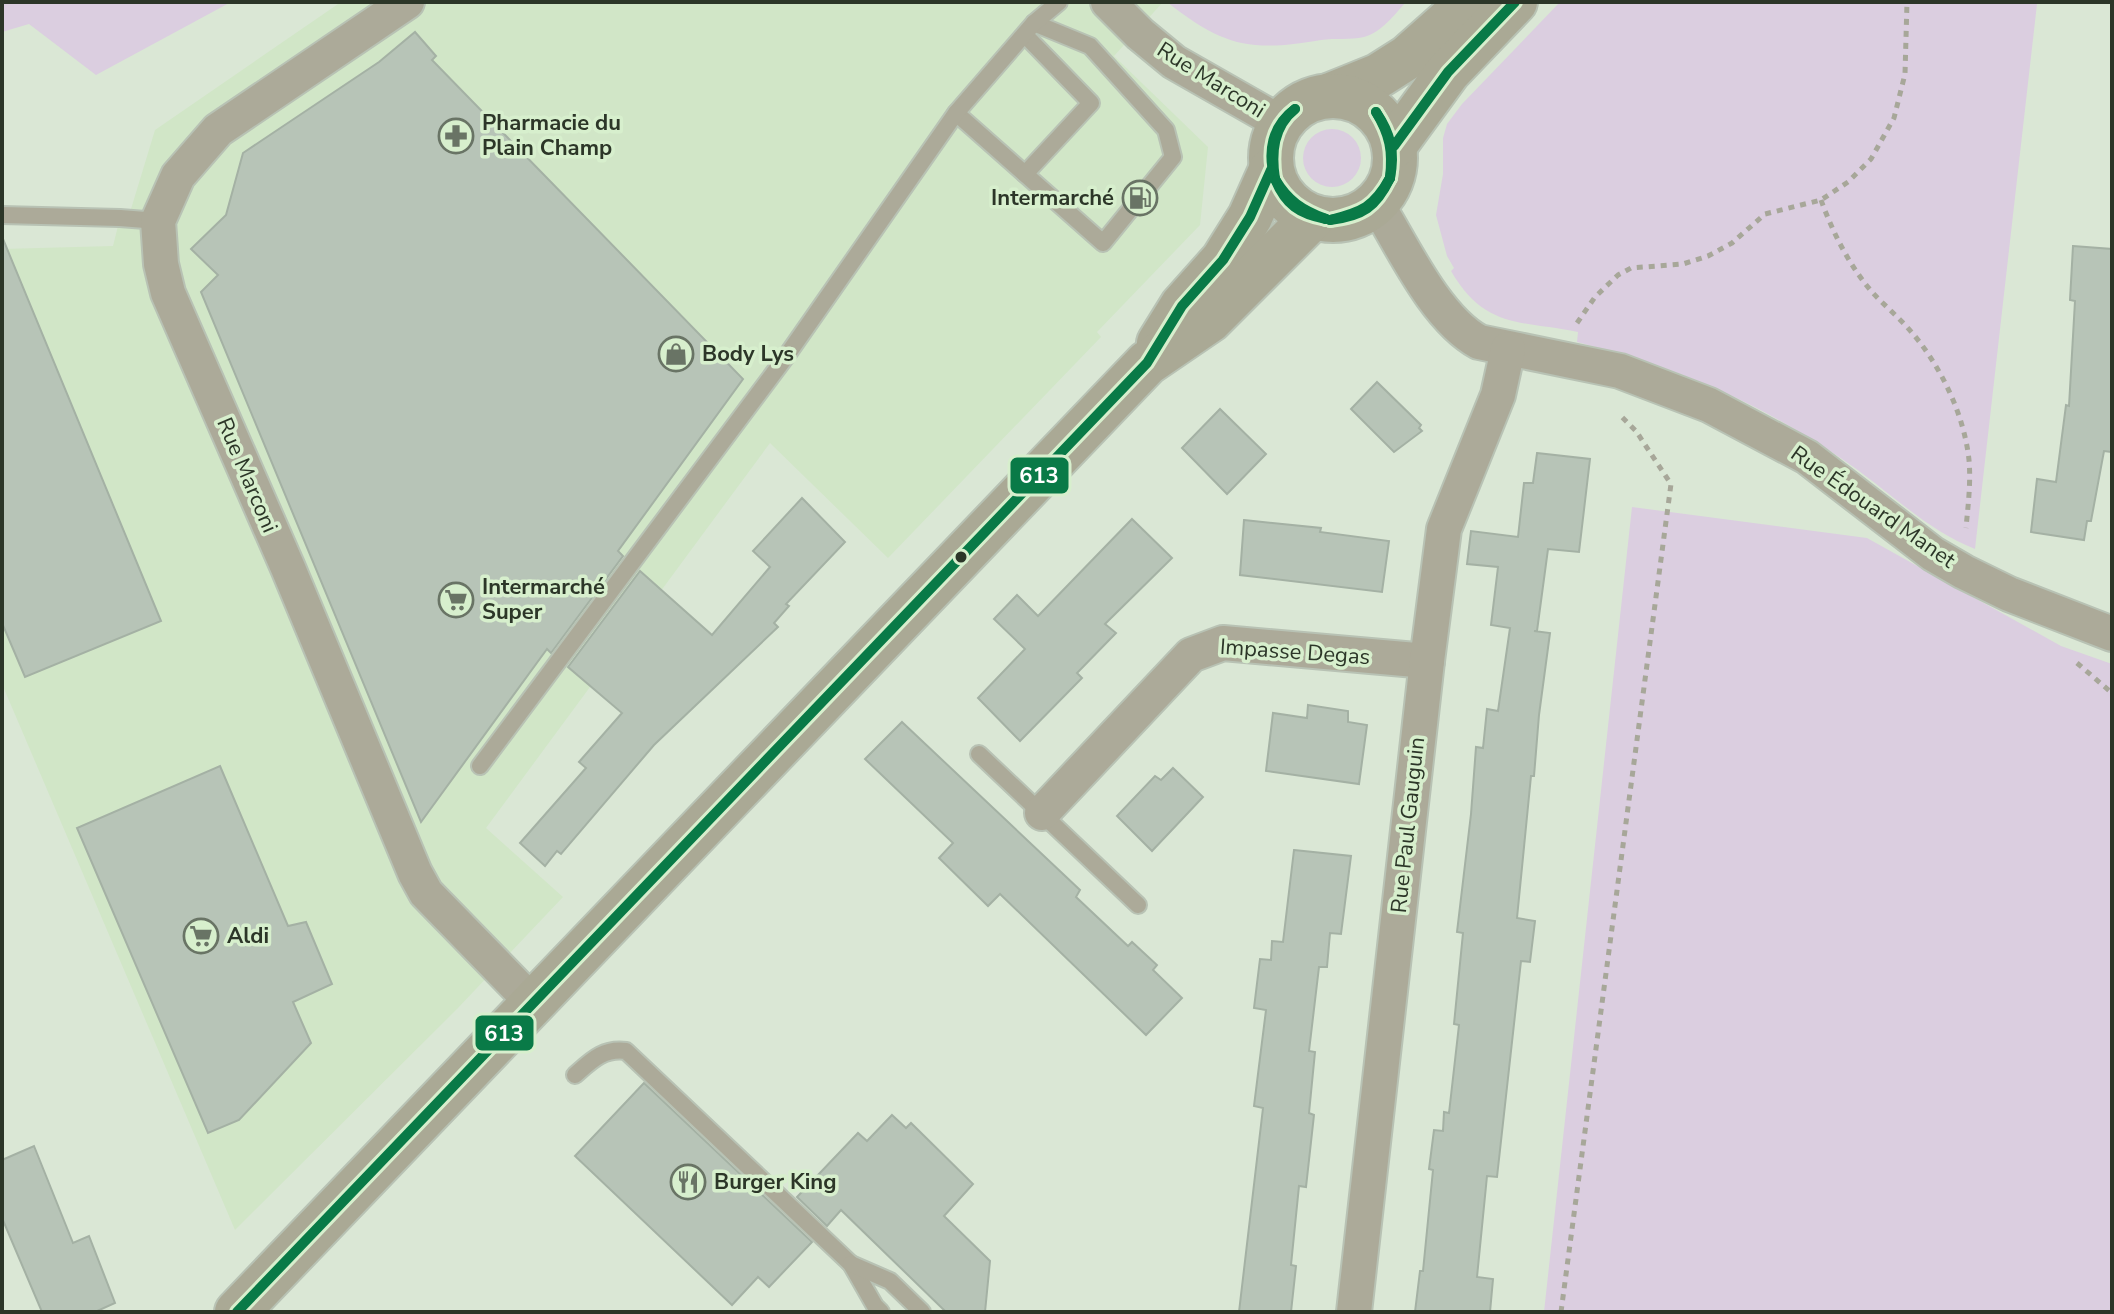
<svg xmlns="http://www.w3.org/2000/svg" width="2114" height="1314" viewBox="0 0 2114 1314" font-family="'Nunito Sans',sans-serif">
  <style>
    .built { fill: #d1e6c7 }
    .green { fill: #dbcee0 }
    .building { fill: #b7c4b7; stroke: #a4b1a4; stroke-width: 2 }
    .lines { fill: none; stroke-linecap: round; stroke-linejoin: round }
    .lane-casing { stroke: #b8c2b4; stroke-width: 20 }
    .street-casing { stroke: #b8c2b4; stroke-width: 38 }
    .secondary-casing { stroke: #b8c2b4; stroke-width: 48 }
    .path { stroke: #a7a799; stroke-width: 5; stroke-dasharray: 6 6; stroke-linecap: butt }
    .lane { stroke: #acaa99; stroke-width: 16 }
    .street { stroke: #acaa99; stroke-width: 34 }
    .secondary { stroke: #aaa995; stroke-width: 44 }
    .bus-1-casing { stroke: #d7efcd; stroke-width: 16 }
    .bus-1 { stroke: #097a47; stroke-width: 10 }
    .bus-dot { fill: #2c3628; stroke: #d7efcd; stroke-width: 3 }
    .labels { text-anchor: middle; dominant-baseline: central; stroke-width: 7; stroke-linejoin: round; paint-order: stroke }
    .street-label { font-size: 22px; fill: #2c3628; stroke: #d7efcd }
    .poi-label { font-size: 22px; font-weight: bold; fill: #2c3628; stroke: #d7efcd; text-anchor: start }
    .line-badge { stroke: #d7efcd; stroke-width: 3 }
    .badge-label { font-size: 22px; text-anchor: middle; font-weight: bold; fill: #fff }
  </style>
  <rect width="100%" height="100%" fill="#dae7d5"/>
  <polygon class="built" points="341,2 1163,2 1114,56 1208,147 1200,225 1097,332 1101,337 888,558 770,443 486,828 563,897 457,1009 235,1230 2,684 2,249 113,246 120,218 131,209 155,130"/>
  <g class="green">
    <polygon points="2,2 231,2 96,75 29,24 2,32"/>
    <path d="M1167,2H1406C1395,14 1381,33 1364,37C1350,40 1335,38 1321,40C1251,52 1224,47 1167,2Z"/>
    <path d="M1560,2H2035L2037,4L1975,549C1924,529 1885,487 1839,457C1754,400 1676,367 1577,342L1578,332C1519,320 1485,329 1451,271L1454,268L1447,256L1436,215L1443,174V138L1447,124L1462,104Z"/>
    <circle cx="1332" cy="158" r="29"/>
    <polygon points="1632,507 1867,538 2061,646 2112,664 2112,1312 1544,1312"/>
  </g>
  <g class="building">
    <polygon points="415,32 436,56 432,60 743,379 618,551 623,556 551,653 547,649 421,822 201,292 218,275 191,249 226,215 243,153 379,62"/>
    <polygon points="3,239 161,621 25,677 2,623"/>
    <polygon points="2073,246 2112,249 2112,452 2104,451 2091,521 2087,521 2084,540 2031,532 2037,479 2056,482 2066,405 2069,406 2075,301 2070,300"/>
    <polygon points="1377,382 1421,425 1419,428 1422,431 1394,452 1351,409"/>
    <polygon points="1220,409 1266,454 1227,494 1182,448"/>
    <polygon points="1537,453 1590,459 1579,552 1548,549 1537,631 1534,631 1550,633 1539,715 1534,776 1531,776 1517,918 1535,921 1530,962 1521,961 1497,1177 1487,1176 1477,1277 1493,1279 1490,1312 1415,1312 1420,1271 1423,1271 1433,1170 1429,1169 1434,1130 1443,1131 1444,1112 1449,1113 1459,1025 1454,1024 1463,933 1457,932 1471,814 1476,747 1483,748 1487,709 1498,711 1510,628 1491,625 1498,567 1467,564 1471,531 1518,537 1524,483 1533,483"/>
    <polygon points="802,498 845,542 786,604 789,606 774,623 778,627 654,745 561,854 557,851 545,866 520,843 586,768 579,762 622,713 568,667 640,571 712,635 770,567 753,551"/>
    <polygon points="1132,519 1172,558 1105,624 1116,633 1077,673 1082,678 1020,741 978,698 1025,649 994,619 1017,595 1038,616"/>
    <polygon points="1244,520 1321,528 1320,532 1389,541 1382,592 1240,575"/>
    <polygon points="1308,705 1348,711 1348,722 1367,725 1359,784 1266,771 1273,713 1307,718"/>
    <polygon points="902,722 1080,890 1076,897 1128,946 1132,942 1157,965 1153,970 1182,998 1146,1035 1000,894 988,906 939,858 953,843 865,759"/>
    <polygon points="220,766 288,926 306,922 332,984 293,1002 311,1043 239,1120 208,1133 77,828"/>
    <polygon points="1173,768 1203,797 1152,851 1117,816 1155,776 1161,780"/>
    <polygon points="1294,850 1351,856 1341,934 1330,933 1327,967 1319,967 1309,1051 1315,1052 1309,1113 1314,1115 1306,1187 1299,1186 1291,1265 1296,1266 1291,1312 1239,1312 1263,1108 1254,1106 1266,1010 1254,1008 1260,959 1271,960 1272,941 1283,942"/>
    <polygon points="644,1083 812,1242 769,1287 758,1277 732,1305 575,1156"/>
    <polygon points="892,1115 906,1128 911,1123 973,1184 944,1216 990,1261 985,1312 946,1312 841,1210 827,1226 797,1197 858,1133 867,1141"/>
    <polygon points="34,1146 73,1243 89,1236 115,1303 95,1312 42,1312 2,1218 2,1160"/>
  </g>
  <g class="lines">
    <g class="lane-casing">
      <g id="lane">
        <polyline points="956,113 1103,243 1173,157 1166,130 1090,46 1034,23"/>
        <polyline points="1025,174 1091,103 1025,35"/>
        <polyline points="2,215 120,218 158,221"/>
        <polyline points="979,754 1138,905"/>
        <polyline points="480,766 785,358 956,113 1034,23 1059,2"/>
        <path d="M575,1075C591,1061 603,1048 626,1051L851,1264L875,1306L881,1312"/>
        <polyline points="851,1264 890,1281 922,1312"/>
      </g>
    </g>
    <g class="street-casing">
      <g id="street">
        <polyline points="407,2 218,130 178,176 158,221 161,264 168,293 288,568 415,873 426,893 533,1003"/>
        <polyline points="1108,2 1140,34 1174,62 1281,123"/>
        <path d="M1376,203C1402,245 1435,318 1479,342L1620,371L1709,405L1807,457L1933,554L1964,572L2009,594L2112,634"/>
        <polyline points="1042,813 1191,655 1223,643 1427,661"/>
        <polyline points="1354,1312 1427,661 1444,529 1498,395 1508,349"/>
      </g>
    </g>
    <g class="secondary-casing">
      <g id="secondary">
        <polyline points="1331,95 1378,76 1408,57 1470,2"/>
        <circle cx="1333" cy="158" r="62"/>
        <polyline points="1394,146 1448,72 1515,2"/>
        <polyline points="1159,343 1182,306 1223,260 1250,217 1271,170"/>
        <polyline points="237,1312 1147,363 1210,320 1313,217"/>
      </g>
    </g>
    <g class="path">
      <path d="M1821,200C1833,233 1849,265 1872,292C1883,304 1896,315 1907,327C1939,362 1964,413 1969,460C1971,483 1968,506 1966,528"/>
      <polyline points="1577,323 1595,297 1618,275 1631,268 1683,264 1708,256 1732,243 1765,214 1821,200 1848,182 1871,159 1894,118 1905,74 1907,2"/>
      <polyline points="2077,663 2112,693"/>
      <polyline points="1561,1312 1671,484 1636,431 1619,414"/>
    </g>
    <use href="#lane" class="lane"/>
    <use href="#street" class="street"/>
    <use href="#secondary" class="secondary"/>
    <g class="bus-1-casing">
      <g id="bus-1">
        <path d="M1376,112C1391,134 1395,152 1390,178"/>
        <path d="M1376,112C1390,135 1393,151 1390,178"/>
        <polyline points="1394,146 1448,72 1515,2"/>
        <path d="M1275,179C1288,201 1302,210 1326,219"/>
        <path d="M1275,179C1286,205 1299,214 1326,219"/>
        <path d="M1275,179C1267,152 1272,126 1295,109"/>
        <path d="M1275,179C1271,153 1273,127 1295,109"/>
        <path d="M1330,220C1363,216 1376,207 1390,178"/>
        <path d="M1330,220C1362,212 1374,207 1390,178"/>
        <polyline points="237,1312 1147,363 1182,306 1223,260 1250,217 1271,170"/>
      </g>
    </g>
    <use href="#bus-1" class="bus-1"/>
  </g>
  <defs>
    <g id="pharmacy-ring" transform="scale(1.8)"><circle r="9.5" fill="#d7efcd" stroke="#697465" stroke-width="1.5"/><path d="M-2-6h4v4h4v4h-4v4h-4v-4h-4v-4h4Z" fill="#697465"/></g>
    <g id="fuel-ring" transform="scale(1.8)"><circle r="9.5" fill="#d7efcd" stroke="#697465" stroke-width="1.5"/><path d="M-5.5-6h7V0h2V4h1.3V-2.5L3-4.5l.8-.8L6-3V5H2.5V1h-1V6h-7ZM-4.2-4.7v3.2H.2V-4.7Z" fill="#697465"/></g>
    <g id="shop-ring" transform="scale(1.8)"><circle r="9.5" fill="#d7efcd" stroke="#697465" stroke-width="1.5"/><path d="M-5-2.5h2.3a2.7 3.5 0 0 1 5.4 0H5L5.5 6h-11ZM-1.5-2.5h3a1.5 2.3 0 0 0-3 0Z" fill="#697465"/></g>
    <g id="supermarket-ring" transform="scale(1.8)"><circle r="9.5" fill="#d7efcd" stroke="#697465" stroke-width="1.5"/><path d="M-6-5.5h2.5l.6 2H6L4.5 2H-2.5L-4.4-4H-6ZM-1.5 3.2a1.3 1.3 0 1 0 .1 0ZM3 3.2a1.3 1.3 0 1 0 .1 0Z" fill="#697465"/></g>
    <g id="restaurant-ring" transform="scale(1.8)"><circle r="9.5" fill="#d7efcd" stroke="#697465" stroke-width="1.5"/><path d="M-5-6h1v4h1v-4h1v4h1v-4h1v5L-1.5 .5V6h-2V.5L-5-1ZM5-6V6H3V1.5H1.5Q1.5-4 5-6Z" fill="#697465"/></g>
  </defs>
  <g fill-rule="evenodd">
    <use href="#pharmacy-ring" x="456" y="136"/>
    <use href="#fuel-ring" x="1140" y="198"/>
    <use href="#shop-ring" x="676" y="354"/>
    <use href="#supermarket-ring" x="456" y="600"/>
    <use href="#supermarket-ring" x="201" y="936"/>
    <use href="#restaurant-ring" x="688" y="1182"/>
  </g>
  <circle class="bus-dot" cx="961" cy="557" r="7"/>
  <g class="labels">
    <g class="street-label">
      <text transform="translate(1211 80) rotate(32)">Rue Marconi</text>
      <text transform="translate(247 475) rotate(67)">Rue Marconi</text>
      <text transform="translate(1873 507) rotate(35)">Rue Édouard Manet</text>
      <text transform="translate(1295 652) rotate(4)">Impasse Degas</text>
      <text transform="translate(1408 825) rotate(-84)">Rue Paul Gauguin</text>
    </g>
    <g class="poi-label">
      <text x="482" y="123">Pharmacie du<tspan x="482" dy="25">Plain Champ</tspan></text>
      <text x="1114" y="198" text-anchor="end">Intermarché</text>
      <text x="702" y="354">Body Lys</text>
      <text x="482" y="587">Intermarché<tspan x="482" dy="25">Super</tspan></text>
      <text x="227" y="936">Aldi</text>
      <text x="714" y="1182">Burger King</text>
    </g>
  </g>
  <g class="line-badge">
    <rect x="1009" y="456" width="61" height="39" rx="8" fill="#097a47"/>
    <rect x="474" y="1014" width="61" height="38" rx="8" fill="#097a47"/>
  </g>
  <g class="badge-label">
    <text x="1039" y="483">613</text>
    <text x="504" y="1041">613</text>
  </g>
  <rect width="2114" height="1314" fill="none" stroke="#2c3628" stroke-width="8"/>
</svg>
